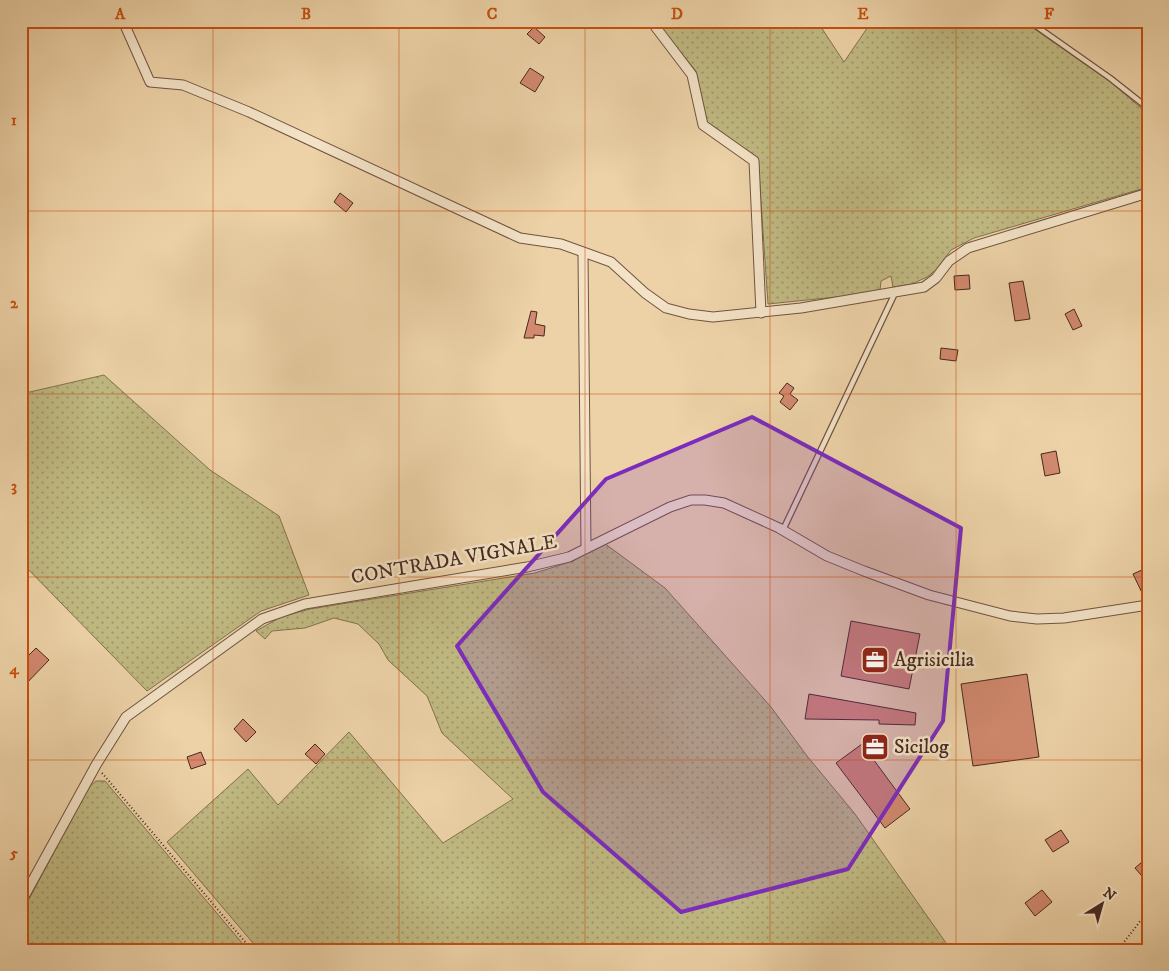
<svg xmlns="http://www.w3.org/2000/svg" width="1169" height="971" viewBox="0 0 1169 971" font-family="'IM FELL DW Pica',serif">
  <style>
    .grass { fill: url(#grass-dots); stroke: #837150 }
    .building { fill: #d2896f; stroke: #46291f }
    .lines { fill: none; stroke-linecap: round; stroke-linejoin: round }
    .lane-casing { stroke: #705341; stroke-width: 7 }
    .street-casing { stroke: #705341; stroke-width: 11 }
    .path { stroke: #46291f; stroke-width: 2; stroke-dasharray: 1 2.5; stroke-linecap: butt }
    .lane { stroke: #f3e2c6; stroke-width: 4.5 }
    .street { stroke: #f3e2c6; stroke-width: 9 }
    .marked { fill: #7b2cbf; fill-opacity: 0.2; stroke: #7b2cbf; stroke-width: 4; stroke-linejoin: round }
    .grid { fill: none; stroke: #c84f10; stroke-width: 1; stroke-opacity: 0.55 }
    .labels { text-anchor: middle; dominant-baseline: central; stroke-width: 5; stroke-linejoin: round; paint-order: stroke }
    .street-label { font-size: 20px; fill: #46291f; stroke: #f3e2c6 }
    .poi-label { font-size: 20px; fill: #46291f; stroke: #f3e2c6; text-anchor: start }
    .neatline { fill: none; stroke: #c84f10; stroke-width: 2 }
    .grid-label { font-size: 16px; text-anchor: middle; font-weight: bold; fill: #c84f10 }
  </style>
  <defs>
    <pattern id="grass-dots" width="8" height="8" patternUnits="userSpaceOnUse" patternTransform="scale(1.25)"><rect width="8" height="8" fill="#c0b982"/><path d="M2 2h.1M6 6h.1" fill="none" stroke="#9e966a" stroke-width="1.8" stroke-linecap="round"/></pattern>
  </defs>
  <rect width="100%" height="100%" fill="#edd2a7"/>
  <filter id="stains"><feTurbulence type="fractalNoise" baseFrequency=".004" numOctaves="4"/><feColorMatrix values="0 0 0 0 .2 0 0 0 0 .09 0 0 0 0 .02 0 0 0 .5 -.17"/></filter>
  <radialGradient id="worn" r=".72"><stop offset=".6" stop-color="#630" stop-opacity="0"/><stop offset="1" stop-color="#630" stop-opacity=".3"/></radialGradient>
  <g class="grass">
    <polygon points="655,21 817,21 844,62 872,21 1023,21 1112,83 1148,114 1148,187 974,238 951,250 936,270 927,277 912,284 893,287 891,276 881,281 880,290 875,293 768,304 758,158 707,122 696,71"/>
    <polygon points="104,375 210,470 279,516 309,595 261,611 147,691 21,562 21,394"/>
    <polygon points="604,543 665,588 771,707 807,756 855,814 951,950 259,950 167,842 248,769 278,805 349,732 443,843 513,799 442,733 427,696 388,660 379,644 358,624 334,618 305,628 272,631 265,639 256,631 281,617 310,609 535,573 573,561"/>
    <polygon points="96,781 105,781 248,950 21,950 21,914 89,787"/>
  </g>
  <g class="building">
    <polygon points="534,27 545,37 539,44 527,34"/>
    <polygon points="530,68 544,77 535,92 520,83"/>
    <polygon points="340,193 353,203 346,212 334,202"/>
    <polygon points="969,275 970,289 955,290 954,276"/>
    <polygon points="1023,281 1030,319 1015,321 1009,283"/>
    <polygon points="1074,309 1082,326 1073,330 1065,314"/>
    <polygon points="531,311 537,312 535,324 545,326 544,336 534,335 534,338 524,338"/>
    <polygon points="941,348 958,350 956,361 940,359"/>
    <polygon points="787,383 794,388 790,394 798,400 790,410 780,402 784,396 779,393"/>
    <polygon points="1056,451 1060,473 1045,476 1041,454"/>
    <polygon points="1142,570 1148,582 1148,599 1145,599 1133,574"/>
    <polygon points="851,621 920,634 909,689 841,676"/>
    <polygon points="36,648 49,660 21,689 21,663"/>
    <polygon points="1027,674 1039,757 973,766 961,684"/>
    <polygon points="809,694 916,713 915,725 879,724 879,720 805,719"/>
    <polygon points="243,719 256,732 246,742 234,729"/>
    <polygon points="315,744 325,754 316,764 305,754"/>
    <polygon points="862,744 910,809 885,828 836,763"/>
    <polygon points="201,752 206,764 191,769 187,757"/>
    <polygon points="1061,830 1069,842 1053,852 1045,840"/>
    <polygon points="1142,862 1148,869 1148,883 1135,868"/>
    <polygon points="1042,890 1052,902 1035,916 1025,903"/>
  </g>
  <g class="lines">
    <g class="lane-casing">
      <g id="lane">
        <polyline points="1029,21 1110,78 1148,108"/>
        <polyline points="783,530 895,293"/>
      </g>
    </g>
    <g class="street-casing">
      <g id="street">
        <polyline points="123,21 150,82 183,85 249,112 520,238 561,244 611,262 645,293 666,308 689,314 713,317 801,308 924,287 936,278 949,261 968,248 1148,193"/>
        <polyline points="651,21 692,75 703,125 754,161 761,313"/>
        <polyline points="583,254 586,548"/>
        <polyline points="21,902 96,765 126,717 262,619 305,604 527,567 569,557 670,507 691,500 705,500 724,503 779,528 827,556 864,571 929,595 1010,616 1037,619 1064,618 1148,605"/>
      </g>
    </g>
    <g class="path">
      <polyline points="102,773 252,950"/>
      <polyline points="1118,950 1148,911"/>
    </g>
    <use href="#lane" class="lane"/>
    <use href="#street" class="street"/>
  </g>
  <path class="marked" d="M752,417L961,528L943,721L848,869L681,912L543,792L457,646L606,479Z"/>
  <path class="grid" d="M213,21V950M399,21V950M585,21V950M770,21V950M956,21V950M21,211H1148M21,394H1148M21,577H1148M21,760H1148"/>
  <defs>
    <g id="office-square" transform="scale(1.4375)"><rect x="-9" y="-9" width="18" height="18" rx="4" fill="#8f2418" stroke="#f3e2c6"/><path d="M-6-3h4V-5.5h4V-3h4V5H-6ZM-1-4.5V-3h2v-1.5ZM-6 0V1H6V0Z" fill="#fff"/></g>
  </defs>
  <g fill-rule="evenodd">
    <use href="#office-square" x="875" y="660"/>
    <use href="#office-square" x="875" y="747"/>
  </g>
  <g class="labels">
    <g class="street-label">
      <text transform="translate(454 560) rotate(-10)">CONTRADA VIGNALE</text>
    </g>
    <g class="poi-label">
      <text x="894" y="660">Agrisicilia</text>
      <text x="894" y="747">Sicilog</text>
    </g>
  </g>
  <rect width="1169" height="971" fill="none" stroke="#edd2a7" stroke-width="55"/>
  <g transform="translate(1102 904) rotate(37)" stroke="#f3e2c6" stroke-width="4" paint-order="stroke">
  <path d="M0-4L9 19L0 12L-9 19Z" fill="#46291f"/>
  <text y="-8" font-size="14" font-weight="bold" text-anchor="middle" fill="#46291f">N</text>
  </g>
  <rect x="28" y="28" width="1114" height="916" class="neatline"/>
  <g class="grid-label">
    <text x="120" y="19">A</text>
    <text x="306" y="19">B</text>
    <text x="492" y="19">C</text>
    <text x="677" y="19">D</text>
    <text x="863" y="19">E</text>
    <text x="1049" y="19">F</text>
    <text x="14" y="125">1</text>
    <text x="14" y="308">2</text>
    <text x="14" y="491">3</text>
    <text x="14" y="674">4</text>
    <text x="14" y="858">5</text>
  </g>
  <rect width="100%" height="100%" filter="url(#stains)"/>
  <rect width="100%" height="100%" fill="url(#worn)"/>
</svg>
